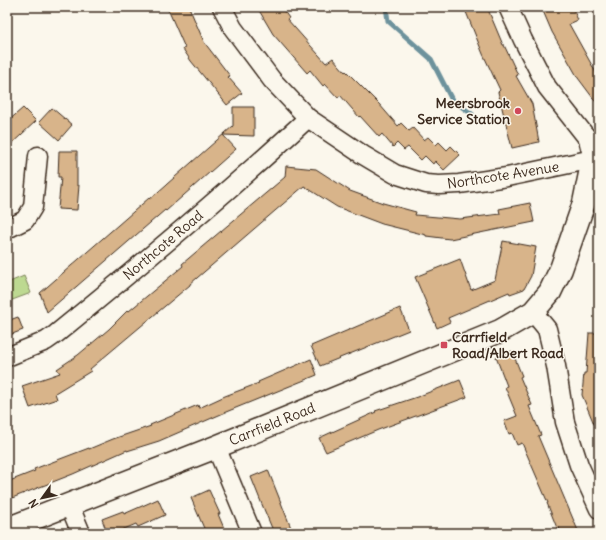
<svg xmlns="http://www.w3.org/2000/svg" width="606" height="540" viewBox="0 0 606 540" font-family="Delius,sans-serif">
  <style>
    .green { fill: #bdd991; stroke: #7c8258 }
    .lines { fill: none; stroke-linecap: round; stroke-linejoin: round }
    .stream { stroke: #6d929c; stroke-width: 5 }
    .building { fill: #d8b48a; stroke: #3b2a1e }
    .minor-casing { stroke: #3b2a1e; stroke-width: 21 }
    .tertiary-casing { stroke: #3b2a1e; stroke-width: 25 }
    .minor { stroke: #fbf7ec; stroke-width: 18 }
    .tertiary { stroke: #fbf7ec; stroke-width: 22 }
    .poi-dot { fill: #d1495b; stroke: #fbf7ec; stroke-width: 1.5 }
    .labels { text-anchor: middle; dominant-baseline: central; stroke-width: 3; stroke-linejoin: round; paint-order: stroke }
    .poi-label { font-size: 14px; font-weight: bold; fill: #3b2a1e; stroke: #fbf7ec; text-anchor: end }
    .street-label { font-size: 14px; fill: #3b2a1e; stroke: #fbf7ec }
  </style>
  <rect width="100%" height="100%" fill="#fbf7ec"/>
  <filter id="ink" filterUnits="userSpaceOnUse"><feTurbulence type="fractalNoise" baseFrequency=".025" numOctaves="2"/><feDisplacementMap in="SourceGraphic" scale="8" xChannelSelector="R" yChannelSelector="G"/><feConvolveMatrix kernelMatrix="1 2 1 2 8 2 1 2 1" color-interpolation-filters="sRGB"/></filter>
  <g filter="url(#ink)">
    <polygon class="green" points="24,276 31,293 7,302 7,283"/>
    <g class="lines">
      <polyline class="stream" points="386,7 388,21 431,59 452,100 472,114"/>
    </g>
    <g class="building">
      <polygon points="167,7 189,7 204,42 230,76 228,77 242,93 227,105 191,61 183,49 185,48"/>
      <polygon points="257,7 281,7 289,18 287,19 326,63 333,58 345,72 346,71 379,104 398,126 401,123 409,131 413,128 424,140 428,137 436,145 439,142 447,150 451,146 460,155 444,170 435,161 433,164 425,156 421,160 408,147 404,150 397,143 393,147 382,134 379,137 360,116 359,117 340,95 338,98 325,84 323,86 310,70 307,73 273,34"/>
      <polygon points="464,7 487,7 503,45 504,45 518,75 516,76 532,104 539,142 512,148 498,92 500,90 483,54"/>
      <polygon points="552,7 572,7 578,20 569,24 599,78 599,106 578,78 552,32 543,11"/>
      <polygon points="233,107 254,107 254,136 223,135 236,149 166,211 165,210 47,312 40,293 149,198 150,199 233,126"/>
      <polygon points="23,108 36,121 7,148 7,122"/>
      <polygon points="52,108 72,125 59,140 39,122"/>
      <polygon points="59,151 77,151 77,185 79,185 77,210 58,209 61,177 58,177"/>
      <polygon points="286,166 316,169 350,191 383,203 416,212 415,215 460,219 500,214 499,209 530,203 534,222 450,239 426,236 426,235 382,224 337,207 304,186 190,284 190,285 90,369 91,371 55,393 57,399 30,408 22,386 60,373 57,369 78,355 109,329 128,310 129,311 183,266 182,264 202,247 285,177"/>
      <polygon points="503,241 536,247 531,276 524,289 510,294 509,292 448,318 450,322 437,328 415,277 460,259 471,290 495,280"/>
      <polygon points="400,308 409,330 320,366 311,346"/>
      <polygon points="18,317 23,330 7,336 7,321"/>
      <polygon points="589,333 599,333 599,436 582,395 584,373 586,373"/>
      <polygon points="512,351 522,376 520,377 532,405 529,406 541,435 538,436 579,533 561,533 559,527 557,528 547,503 548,503 522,443 517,445 512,433 509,434 504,421 517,416 505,387 507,386 496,357"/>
      <polygon points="311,359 317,375 226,412 159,441 127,451 127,450 73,474 7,500 7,482 35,471 34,469 89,448 89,449 113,439 151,426 150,425 198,405 199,408 225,396 259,383 258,382"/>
      <polygon points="460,380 467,397 378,430 326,452 319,438 376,412 375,411 417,397"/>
      <polygon points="268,470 278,495 293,533 274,533 261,502 251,477"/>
      <polygon points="209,490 220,514 218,514 226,533 206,533 191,498"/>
      <polygon points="158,499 165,515 138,527 136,524 115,533 107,533 102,519 123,511 124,514"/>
    </g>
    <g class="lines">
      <g class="minor-casing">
        <g id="minor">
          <polyline points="222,7 233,28 272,80 308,118 363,155 395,174 426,184 439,185 459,184 507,177 593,159 588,139 547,87 523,40 508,7"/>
          <polyline points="7,229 25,220 33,207 38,156"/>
          <polyline points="533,312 547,329 556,366 565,422 579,465 599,509"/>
          <path d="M7,357L46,341L56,334C142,264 227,193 308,118"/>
          <polyline points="216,447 252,533"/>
          <polyline points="69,504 81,533"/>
        </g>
      </g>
      <g class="tertiary-casing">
        <polyline id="tertiary" points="7,529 216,447 500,331 533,312 550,292 561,269 584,203 593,159 599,156"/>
      </g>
      <use href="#minor" class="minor"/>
      <use href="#tertiary" class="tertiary"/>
    </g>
  </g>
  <g class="poi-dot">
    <circle cx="518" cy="111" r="4"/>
    <rect x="440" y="341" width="8" height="8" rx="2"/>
  </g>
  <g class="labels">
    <g class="poi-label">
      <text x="510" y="103">Meersbrook<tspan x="510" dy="16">Service Station</tspan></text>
      <text x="452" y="337" text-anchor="start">Carrfield<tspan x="452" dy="16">Road/Albert Road</tspan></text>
    </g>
    <g class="street-label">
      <text transform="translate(503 175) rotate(-9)">Northcote Avenue</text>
      <text transform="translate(163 245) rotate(-40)">Northcote Road</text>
      <text transform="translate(272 424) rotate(-22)">Carrfield Road</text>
    </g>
  </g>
  <rect width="606" height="540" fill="none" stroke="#fbf7ec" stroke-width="24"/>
  <rect x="12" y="12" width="582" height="516" fill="none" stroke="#3b2a1e" stroke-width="1.5" filter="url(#ink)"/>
  <g transform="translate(42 498) rotate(237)" stroke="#fbf7ec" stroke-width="3" paint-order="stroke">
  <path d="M0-3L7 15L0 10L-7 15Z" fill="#3b2a1e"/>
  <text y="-6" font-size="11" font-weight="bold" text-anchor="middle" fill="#3b2a1e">N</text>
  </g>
</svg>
